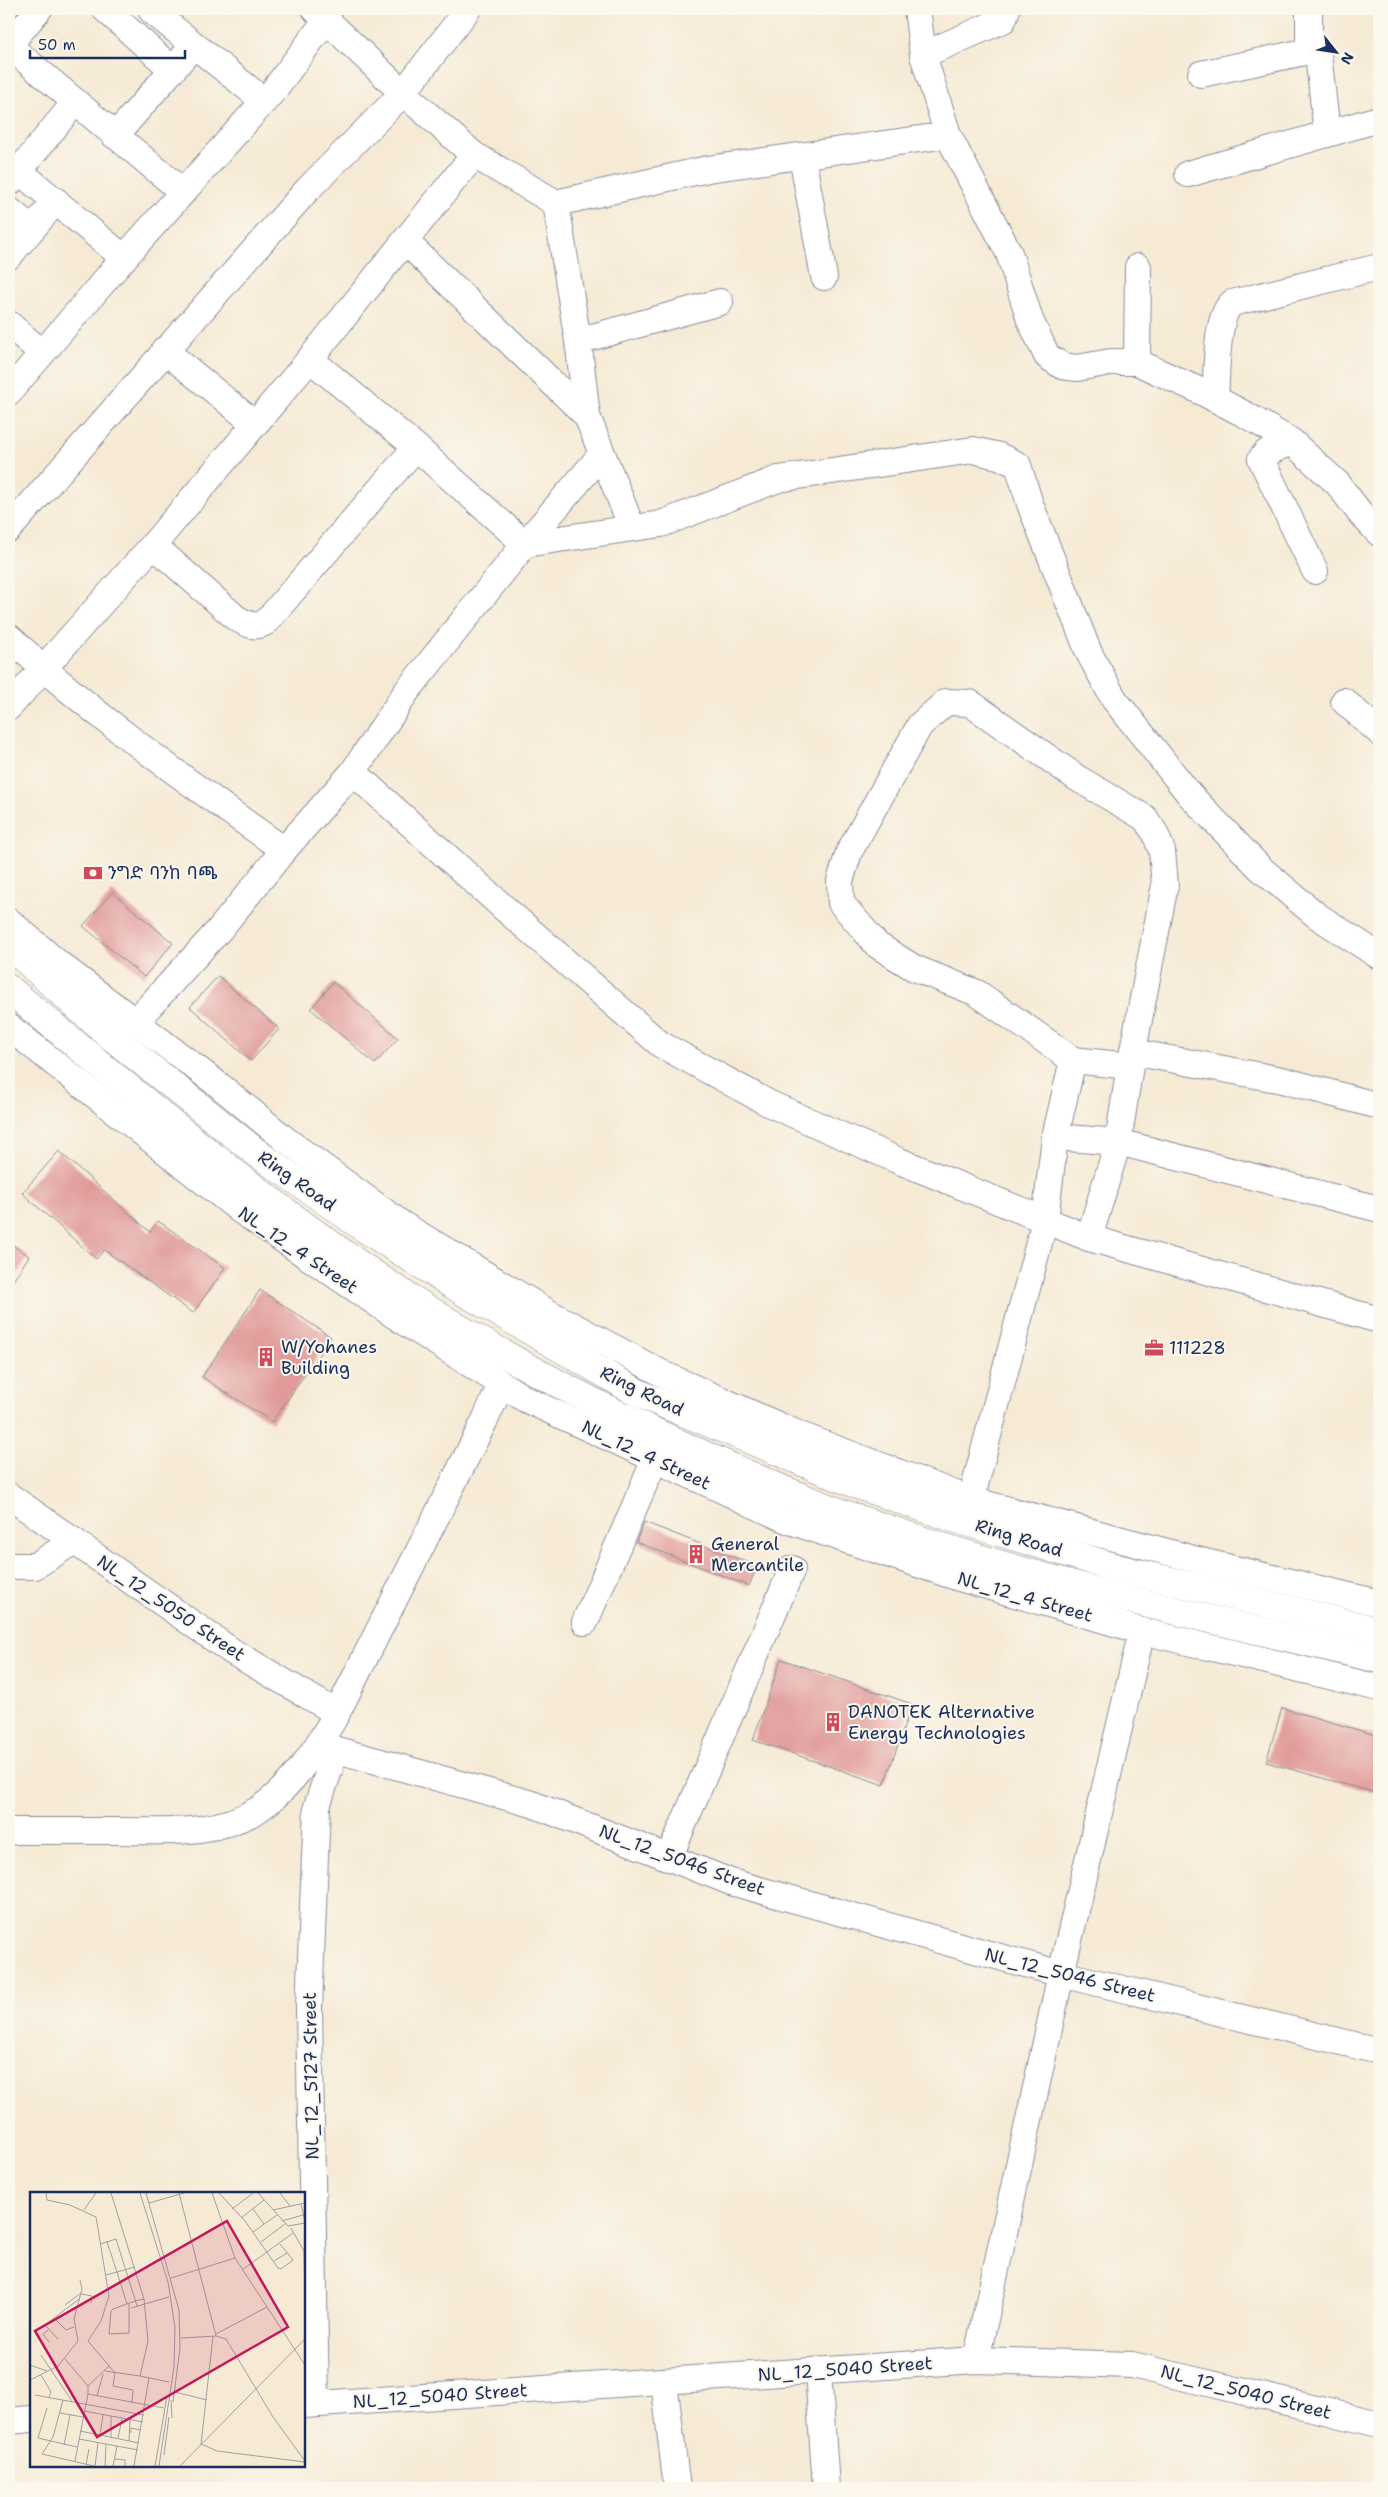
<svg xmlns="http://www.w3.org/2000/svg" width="1388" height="2497" viewBox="0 0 1388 2497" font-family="'Shantell Sans','Noto Sans Ethiopic',sans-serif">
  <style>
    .building { fill: #e09a99 }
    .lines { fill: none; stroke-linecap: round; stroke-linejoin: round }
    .minor-casing { stroke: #888c9a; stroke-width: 28 }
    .highway-casing { stroke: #888c9a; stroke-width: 29 }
    .minor { stroke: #fff; stroke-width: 26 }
    .highway { stroke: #fff; stroke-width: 28 }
    .labels { text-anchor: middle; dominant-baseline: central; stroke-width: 4; stroke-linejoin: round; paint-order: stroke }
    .poi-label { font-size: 18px; fill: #1b2f5e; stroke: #fbf7ec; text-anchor: start }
    .street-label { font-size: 18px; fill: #1b2f5e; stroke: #fbf7ec }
    .inset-road { fill: none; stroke: #9e9fa5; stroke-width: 1 }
    .view { fill: #c2185b; fill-opacity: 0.15; stroke: #c2185b; stroke-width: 2.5 }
    .inset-edge { fill: none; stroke: #1b2f5e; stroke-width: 2.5 }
  </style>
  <rect width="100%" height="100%" fill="#fbf7ec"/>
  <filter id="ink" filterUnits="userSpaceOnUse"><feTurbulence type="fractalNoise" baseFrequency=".02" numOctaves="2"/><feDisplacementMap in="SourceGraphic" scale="10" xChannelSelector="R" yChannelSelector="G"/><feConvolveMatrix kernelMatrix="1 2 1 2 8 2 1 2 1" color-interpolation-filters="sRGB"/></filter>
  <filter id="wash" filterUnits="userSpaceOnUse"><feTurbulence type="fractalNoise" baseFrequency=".0096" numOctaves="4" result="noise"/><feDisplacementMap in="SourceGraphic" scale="20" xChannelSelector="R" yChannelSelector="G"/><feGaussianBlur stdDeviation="1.12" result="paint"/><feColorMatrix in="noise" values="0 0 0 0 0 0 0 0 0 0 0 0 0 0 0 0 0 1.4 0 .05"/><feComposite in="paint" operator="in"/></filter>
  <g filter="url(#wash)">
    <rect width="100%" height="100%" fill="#f6ead5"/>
    <g id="blocks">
      <g class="building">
        <polygon points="112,892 173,943 144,977 83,926"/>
        <polygon points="218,976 279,1029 251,1061 190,1007"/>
        <polygon points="333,982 398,1038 375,1064 311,1009"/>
        <polygon points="59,1151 150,1232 158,1221 225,1268 193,1313 104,1250 96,1259 22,1193"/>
        <polygon points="9,1243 29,1256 9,1287"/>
        <polygon points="260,1290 331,1337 272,1422 202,1377"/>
        <polygon points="644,1522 757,1566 749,1586 636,1542"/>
        <polygon points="781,1659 912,1704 884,1785 753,1740"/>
        <polygon points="1282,1708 1379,1736 1379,1779 1375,1793 1266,1762"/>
      </g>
    </g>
  </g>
  <g filter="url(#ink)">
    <use href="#blocks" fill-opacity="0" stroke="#888c9a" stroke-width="1"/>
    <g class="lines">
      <g class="minor-casing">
        <g id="minor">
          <polyline points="105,9 173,70"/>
          <polyline points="917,9 923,55 948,135 1009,253 1030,320 1047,356 1062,366 1077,368 1111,362 1137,362 1198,390 1246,415 1292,442 1338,484 1360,513 1379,533"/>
          <polyline points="152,11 264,101"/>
          <polyline points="9,45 39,9"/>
          <polyline points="9,46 183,192"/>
          <polyline points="1309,51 1309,9"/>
          <polyline points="923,55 1003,20 1007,9"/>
          <polyline points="1201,74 1309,51 1318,53 1327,134"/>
          <polyline points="115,136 194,45"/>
          <polyline points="474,155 556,203 579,348 587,416 632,528"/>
          <polyline points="802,156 824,277"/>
          <polyline points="19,171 75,102"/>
          <polyline points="1188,174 1379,119"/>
          <polyline points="9,183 19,171 124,258"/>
          <polyline points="556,203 708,169 948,135"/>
          <polyline points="9,210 32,229"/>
          <polyline points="405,241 587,416"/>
          <polyline points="9,256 56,201"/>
          <polyline points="9,324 41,352"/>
          <polyline points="578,341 720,302"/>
          <polyline points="164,350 254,423"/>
          <polyline points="310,359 416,447"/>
          <polyline points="1137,362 1138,267"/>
          <polyline points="9,392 124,258 274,90 327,19"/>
          <path d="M1215,399C1217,376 1215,317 1232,303L1379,267"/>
          <polyline points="1292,442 1266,453 1261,459 1315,571"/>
          <polyline points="9,529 307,190 403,93 468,9"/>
          <path d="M153,545L236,618C247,624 255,629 266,622L416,447L525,544L661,524L778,479L973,450L999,456L1018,465L1030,504L1089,653L1114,699L1190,795L1260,868L1316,915L1379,956"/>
          <path d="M9,637C93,716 190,783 284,850"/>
          <polyline points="1344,701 1379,732"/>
          <polyline points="9,707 153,545 310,359 474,155 403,93 315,9"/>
          <polyline points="353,772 407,691 525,544 602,454"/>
          <polyline points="9,921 59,964 220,1086 286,1140 403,1225 551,1314 665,1375 800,1435 971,1500 1209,1563 1379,1603"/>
          <polyline points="135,1022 220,929 284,850 353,772 504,908 660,1044 770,1104 897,1160 1089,1238 1379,1320"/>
          <polyline points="9,1027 241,1211 401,1320 525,1399 787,1520 956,1577 1142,1631 1379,1688"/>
          <polyline points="1133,1052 1282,1080 1379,1106"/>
          <polyline points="1055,1137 1118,1142 1379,1209"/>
          <polyline points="1089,1238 1118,1142 1130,1066 1165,885 1162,851 1155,833 1145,818 1077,778 970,703 946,702 920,725 849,852 840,881 841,903 877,945 914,968 977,993 1073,1060 1130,1066"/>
          <polyline points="9,1496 233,1652 337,1713"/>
          <polyline points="971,1500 1045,1220 1055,1137 1073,1060"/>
          <polyline points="9,1566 35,1566 74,1541"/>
          <polyline points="585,1622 655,1459"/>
          <polyline points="319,1745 532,1804 731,1882 1061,1974 1379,2051"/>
          <path d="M9,1831C44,1831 80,1831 115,1831C163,1831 216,1836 259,1809C293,1786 317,1748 337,1713L485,1420L501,1385"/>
          <polyline points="669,1858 792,1569"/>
          <polyline points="976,2360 1061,1974 1142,1631"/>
          <polyline points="818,2371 826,2488"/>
          <polyline points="664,2381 677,2488"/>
          <polyline points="316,2404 309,2008 317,1806 336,1750"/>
          <polyline points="304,2405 976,2360 1132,2365 1379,2424"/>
          <polyline points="9,2421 31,2419"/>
        </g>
      </g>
      <g class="highway-casing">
        <g id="highway">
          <polyline points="9,945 107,1033 257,1153 364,1228 467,1294 640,1394 858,1485 947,1516 1117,1568 1379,1631"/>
          <path d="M9,989C137,1095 263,1203 402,1293C533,1377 674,1445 818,1504C846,1516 877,1525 906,1535C1061,1587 1220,1621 1379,1659"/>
        </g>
      </g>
      <use href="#minor" class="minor"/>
      <use href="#highway" class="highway"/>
    </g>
  </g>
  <defs>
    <g id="bank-bare" transform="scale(1.5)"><path d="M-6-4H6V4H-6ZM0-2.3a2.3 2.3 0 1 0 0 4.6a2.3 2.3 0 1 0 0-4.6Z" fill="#d1495b" stroke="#fbf7ec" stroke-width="2.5" paint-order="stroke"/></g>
    <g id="office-bare" transform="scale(1.5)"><path d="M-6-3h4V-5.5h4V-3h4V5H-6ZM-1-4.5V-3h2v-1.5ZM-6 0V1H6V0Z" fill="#d1495b" stroke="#fbf7ec" stroke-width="2.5" paint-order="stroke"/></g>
    <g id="building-bare" transform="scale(1.5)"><path d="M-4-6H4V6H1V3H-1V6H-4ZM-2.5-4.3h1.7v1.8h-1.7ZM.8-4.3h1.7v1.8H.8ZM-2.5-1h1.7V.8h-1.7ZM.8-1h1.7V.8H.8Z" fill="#d1495b" stroke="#fbf7ec" stroke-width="2.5" paint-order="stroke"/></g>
  </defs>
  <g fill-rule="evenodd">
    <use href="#bank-bare" x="93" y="873"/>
    <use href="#office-bare" x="1154" y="1348"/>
    <use href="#building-bare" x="266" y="1357"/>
    <use href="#building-bare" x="696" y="1554"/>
    <use href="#building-bare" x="833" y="1722"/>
  </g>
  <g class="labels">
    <g class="poi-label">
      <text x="108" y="873">ንግድ ባንከ ባጫ</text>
      <text x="281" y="1347">W/Yohanes<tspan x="281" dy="21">Building</tspan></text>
      <text x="1169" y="1348">111228</text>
      <text x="711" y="1544">General<tspan x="711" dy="21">Mercantile</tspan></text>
      <text x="848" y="1712">DANOTEK Alternative<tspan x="848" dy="21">Energy Technologies</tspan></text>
    </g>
    <g class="street-label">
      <text transform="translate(297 1181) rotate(35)">Ring Road</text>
      <text transform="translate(298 1250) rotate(34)">NL_12_4 Street</text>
      <text transform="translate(642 1391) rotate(26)">Ring Road</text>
      <text transform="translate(646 1455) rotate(25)">NL_12_4 Street</text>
      <text transform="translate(1019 1538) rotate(17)">Ring Road</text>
      <text transform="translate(1025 1597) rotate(16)">NL_12_4 Street</text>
      <text transform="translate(171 1608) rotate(34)">NL_12_5050 Street</text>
      <text transform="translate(682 1860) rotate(20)">NL_12_5046 Street</text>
      <text transform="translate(1070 1975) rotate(14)">NL_12_5046 Street</text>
      <text transform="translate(311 2076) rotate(-91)">NL_12_5127 Street</text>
      <text transform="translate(845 2369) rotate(-4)">NL_12_5040 Street</text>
      <text transform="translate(1246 2392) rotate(14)">NL_12_5040 Street</text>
      <text transform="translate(440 2396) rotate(-4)">NL_12_5040 Street</text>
    </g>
  </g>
  <g transform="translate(30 2192)">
    <rect width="275" height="275" fill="#f6ead5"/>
    <path class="inset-road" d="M16,1L17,8L40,13L66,25L79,104L71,129L58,149L85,181L83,194L103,198L102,210M81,1L114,107L118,149L110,184L139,190M110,1L138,90L145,135L144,175L129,274M116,1L149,118L150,156L143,210M149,1L186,144M182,1L205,66L275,173M189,1L215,29L248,76L251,77L263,68M228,1L258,34L275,31M250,1L260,14M119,11L154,1M271,12L275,30M202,17L223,1M223,17L234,32M54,18L66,1M243,18L275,11M211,26L234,8M252,29L273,23M261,36L274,59L275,102M223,40L247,23M77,50L86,47L107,114M231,50L255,32M70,52L77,50L87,80L105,75M250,52L263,68M244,69L257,61M212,78L263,41M76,83L87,80L97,112M141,86L205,66M51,102L62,104L61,111M99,112V141L79,142L81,119L83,117L105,109L114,107M35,113L51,101M101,116L139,105M24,126L36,138L44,135M18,138L13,142L19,150M186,142L237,115M151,146L186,144L196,147L243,225L275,269M28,147L15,133L49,107M11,163L42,209M35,167L58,194M0,173L17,179M75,179L110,184M11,183L21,200L19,205M0,188L28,174L48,149L44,127L52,97L50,88M145,200L177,208M58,202V194L79,174M5,203L114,223M67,204L73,182M33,208L23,245L12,262L64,274M141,208L142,226M17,216L8,246L47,255M54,219L113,230M30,221L53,225M50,239L109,251M101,241V236L111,238M70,243L73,223M81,245V224M88,246L92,227M49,247L108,258M99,249L100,228M171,252L183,144M171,252L187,259L275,270M34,253L40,223M134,263L139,225M85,267L95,268V274M45,269L58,202L134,216M56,273L59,257M65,274L68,251M75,274L76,252M83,274L87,254M104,274L119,186M125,274L137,204M150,274L275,147"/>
    <path class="view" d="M197,29L258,135L67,245L5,139Z"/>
    <rect width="275" height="275" class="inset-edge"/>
  </g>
  <rect width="1388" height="2497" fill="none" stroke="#fbf7ec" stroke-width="30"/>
  <g transform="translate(1336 52) rotate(120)" stroke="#fbf7ec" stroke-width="4" paint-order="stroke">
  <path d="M0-4L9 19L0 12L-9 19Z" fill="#1b2f5e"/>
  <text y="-8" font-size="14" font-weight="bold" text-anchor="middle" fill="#1b2f5e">N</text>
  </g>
  <path d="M30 50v8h155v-8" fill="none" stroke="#1b2f5e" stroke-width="2.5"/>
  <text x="38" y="50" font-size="15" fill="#1b2f5e" stroke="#fbf7ec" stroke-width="4" paint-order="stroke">50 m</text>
</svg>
